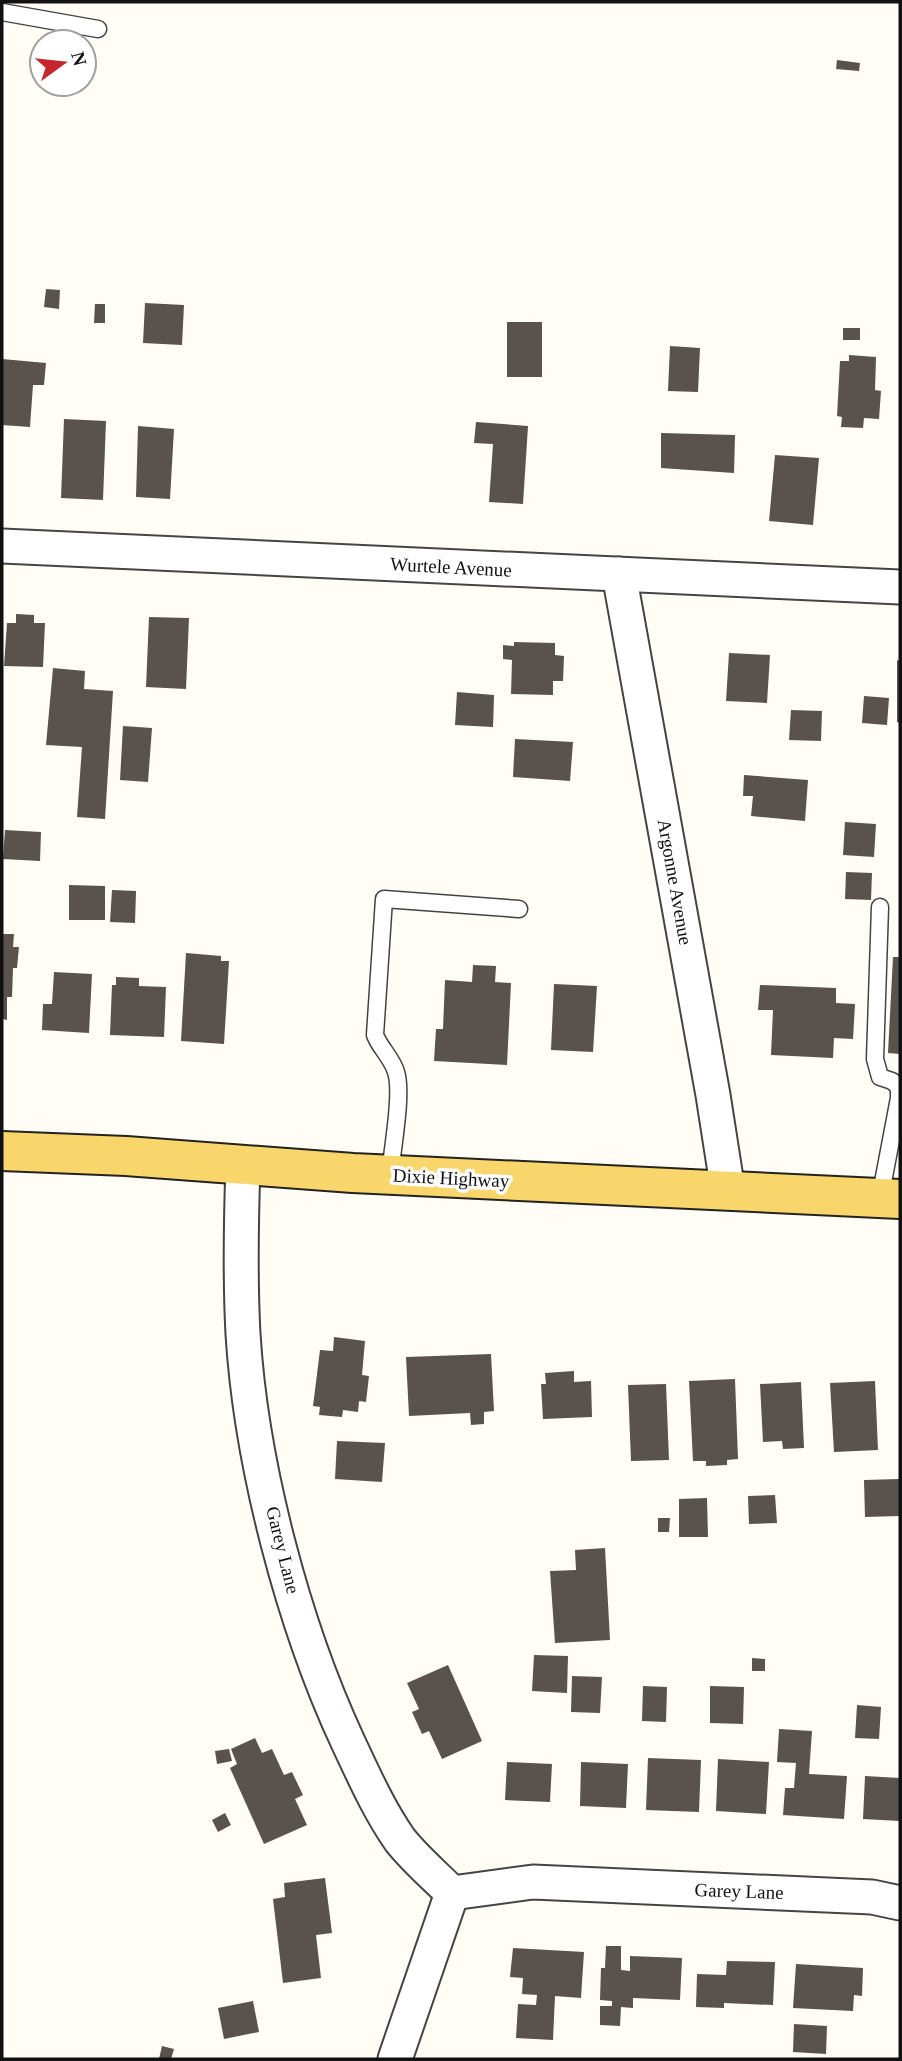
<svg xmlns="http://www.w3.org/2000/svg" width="902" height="2061" viewBox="0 0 902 2061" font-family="Georgia,serif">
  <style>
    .building { fill: #5a524d }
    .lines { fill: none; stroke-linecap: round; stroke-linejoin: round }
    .service-casing { stroke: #444; stroke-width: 19 }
    .minor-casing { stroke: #444; stroke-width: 37 }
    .primary-casing { stroke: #222; stroke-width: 42 }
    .service { stroke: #fff; stroke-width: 16 }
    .minor { stroke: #fff; stroke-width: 33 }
    .primary { stroke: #f9d66b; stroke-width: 38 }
    .labels { text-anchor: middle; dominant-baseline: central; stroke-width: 7; stroke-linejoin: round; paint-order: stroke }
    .street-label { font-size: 19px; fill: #111; stroke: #fff }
  </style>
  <rect width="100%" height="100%" fill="#fffdf5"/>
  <g class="building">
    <polygon points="837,60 860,63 859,71 836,69"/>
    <polygon points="46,289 60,290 59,309 44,307"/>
    <polygon points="145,303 184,305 182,345 143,343"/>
    <polygon points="95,304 105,304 105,323 94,323"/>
    <rect x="507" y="322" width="35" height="55"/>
    <rect x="843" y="328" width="17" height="12"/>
    <polygon points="670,346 700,348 698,392 668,391"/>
    <polygon points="849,355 876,357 875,390 881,391 879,419 864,418 863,428 841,427 842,417 837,416 840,361 849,361"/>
    <polygon points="2,359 46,363 44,385 33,385 30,427 2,425"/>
    <polygon points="64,419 106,421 103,500 61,498"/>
    <polygon points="476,422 528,426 523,504 489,502 493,444 474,443"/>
    <polygon points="138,426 174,429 170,499 136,497"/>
    <polygon points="661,433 735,435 734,473 661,468"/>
    <polygon points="775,455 819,458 813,525 769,521"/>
    <polygon points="16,614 34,615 34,623 45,623 43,667 4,666 7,623 16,623"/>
    <polygon points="149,617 189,618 186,689 146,687"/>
    <polygon points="514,642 555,643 555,655 564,656 563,681 553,681 553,695 511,694 512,660 503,659 503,645 514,646"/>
    <polygon points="729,653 770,655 767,703 726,701"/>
    <polygon points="897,660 900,661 900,723 897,722"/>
    <polygon points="53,668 85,671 84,689 113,691 105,819 77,817 82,747 46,745"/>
    <polygon points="457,692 494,695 493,727 455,725"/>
    <polygon points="864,696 889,698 887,725 862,723"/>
    <polygon points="791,710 822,711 821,741 789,740"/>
    <polygon points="123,726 152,728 148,782 120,780"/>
    <polygon points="515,739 573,742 570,781 513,777"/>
    <polygon points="744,775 808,780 805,821 751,816 753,796 743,796"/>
    <polygon points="845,822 876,824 874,857 843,855"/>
    <polygon points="5,830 41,832 40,861 3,859"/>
    <polygon points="846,872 872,873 871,900 845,899"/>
    <polygon points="69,885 105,886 105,920 69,920"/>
    <polygon points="112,890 136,891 135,923 110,922"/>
    <polygon points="2,934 14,934 13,947 19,947 17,968 13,968 12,997 7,997 7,1020 2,1019"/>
    <polygon points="186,953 221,956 221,961 229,961 224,1044 181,1041"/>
    <polygon points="893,957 900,957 900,1054 888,1053"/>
    <polygon points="473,965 496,966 495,982 511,983 507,1065 434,1061 436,1029 443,1029 445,980 472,982"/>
    <polygon points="54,972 92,974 89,1033 42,1030 43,1004 52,1004"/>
    <polygon points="116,977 139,978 139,986 166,987 164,1037 110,1035 112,985 116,985"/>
    <polygon points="554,984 597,986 593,1052 551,1050"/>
    <polygon points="760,985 836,988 836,1003 855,1004 853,1039 834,1038 833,1058 771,1055 773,1010 758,1010"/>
    <polygon points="334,1337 365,1341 362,1375 369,1376 366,1402 359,1401 358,1412 343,1410 342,1417 319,1415 320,1407 313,1406 320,1350 333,1351"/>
    <polygon points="491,1354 494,1411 484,1412 484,1424 471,1425 470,1413 409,1416 406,1357"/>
    <polygon points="574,1371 574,1382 591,1381 592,1417 543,1419 541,1384 546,1384 545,1373"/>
    <polygon points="735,1379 738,1459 727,1460 727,1465 706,1466 706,1461 693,1461 689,1381"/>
    <polygon points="875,1381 878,1450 834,1452 830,1383"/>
    <polygon points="801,1382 804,1448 783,1449 782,1441 763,1442 760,1384"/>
    <polygon points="666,1384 669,1460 631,1461 628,1385"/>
    <polygon points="337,1441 385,1443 382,1482 335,1479"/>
    <polygon points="899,1479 900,1516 865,1517 864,1480"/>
    <polygon points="775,1495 777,1523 749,1524 748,1496"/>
    <polygon points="707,1498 708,1537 679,1537 679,1499"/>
    <polygon points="658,1518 670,1518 669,1532 658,1532"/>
    <polygon points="605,1548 610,1640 555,1643 550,1571 576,1570 575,1550"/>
    <polygon points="534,1655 568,1656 567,1693 532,1691"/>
    <polygon points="752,1658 765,1659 765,1671 752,1671"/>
    <polygon points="448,1665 482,1741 442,1759 429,1731 422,1734 412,1712 419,1709 407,1683"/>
    <polygon points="572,1676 602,1677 600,1713 571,1712"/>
    <polygon points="643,1686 667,1687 666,1722 642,1721"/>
    <polygon points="710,1686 744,1687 743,1724 710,1723"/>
    <polygon points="857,1705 881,1707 879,1739 855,1738"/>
    <polygon points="779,1729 812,1731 809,1774 847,1776 844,1819 783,1815 785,1788 794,1788 796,1763 777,1762"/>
    <polygon points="255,1738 262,1753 272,1749 284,1775 292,1772 303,1795 295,1799 307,1825 264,1844 230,1768 237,1764 231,1749"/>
    <polygon points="229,1749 232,1761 217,1764 215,1751"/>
    <polygon points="648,1758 701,1760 699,1812 646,1810"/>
    <polygon points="718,1759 769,1762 766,1814 716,1811"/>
    <polygon points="507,1762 552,1764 550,1802 505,1800"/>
    <polygon points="581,1762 628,1764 626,1808 580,1806"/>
    <polygon points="865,1776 900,1778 900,1821 863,1819"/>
    <polygon points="225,1813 231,1825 218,1832 212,1820"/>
    <polygon points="325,1878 332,1933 316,1935 321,1978 283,1983 273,1899 285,1897 284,1883"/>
    <polygon points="606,1946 621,1946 621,1970 630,1971 630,1956 682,1958 680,2000 633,1998 633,2008 621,2007 620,2026 600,2025 600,2006 612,2006 612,2001 600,2000 601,1968 605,1968"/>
    <polygon points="513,1948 584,1952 581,1998 555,1996 553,2040 516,2038 518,2004 536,2005 537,1995 522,1994 523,1978 510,1977"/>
    <polygon points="727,1961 775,1962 773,2005 724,2003 724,2008 696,2007 697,1974 726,1975"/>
    <polygon points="796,1964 863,1968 862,1996 854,1995 853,2011 793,2008"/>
    <polygon points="253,2001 259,2032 224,2039 218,2008"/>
    <polygon points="794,2024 827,2026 826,2054 793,2052"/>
    <polygon points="162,2046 174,2049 171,2059 159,2059"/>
  </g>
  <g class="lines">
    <g class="service-casing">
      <g id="service">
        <polyline points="2,12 98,29"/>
        <path d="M390,1175C392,1150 403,1093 396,1072C392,1058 380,1048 375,1035L384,899L519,909"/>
        <polyline points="880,1198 899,1098 899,1087 892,1081 880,1077 875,1059 880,907"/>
      </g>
    </g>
    <g class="minor-casing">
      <g id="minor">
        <polyline points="2,546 900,587"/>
        <polyline points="619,574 713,1095 728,1191"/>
        <path d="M243,1165C241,1222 240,1278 243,1334C251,1464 293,1624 348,1742C364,1776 379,1810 400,1840C415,1859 435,1876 452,1893"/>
        <polyline points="452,1893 533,1882 872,1897 900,1903"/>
        <polyline points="395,2059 452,1893"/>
      </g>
    </g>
    <g class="primary-casing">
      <polyline id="primary" points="2,1151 126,1156 353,1173 900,1199"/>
    </g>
    <use href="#service" class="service"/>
    <use href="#minor" class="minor"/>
    <use href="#primary" class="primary"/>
  </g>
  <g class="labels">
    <g class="street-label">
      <text transform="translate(451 567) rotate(3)">Wurtele Avenue</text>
      <text transform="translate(675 882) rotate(80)">Argonne Avenue</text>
      <text transform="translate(451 1178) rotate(3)">Dixie Highway</text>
      <text transform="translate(283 1550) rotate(76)">Garey Lane</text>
      <text transform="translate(739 1891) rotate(2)">Garey Lane</text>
    </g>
  </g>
  <rect width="902" height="2061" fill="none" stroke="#111111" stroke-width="7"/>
  <g transform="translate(63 63) rotate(75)"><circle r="33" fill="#ffffff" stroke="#a0a0a0" stroke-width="2"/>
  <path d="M0-5L12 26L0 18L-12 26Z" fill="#c4262e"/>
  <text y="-10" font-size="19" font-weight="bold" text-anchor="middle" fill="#111111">N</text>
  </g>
</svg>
